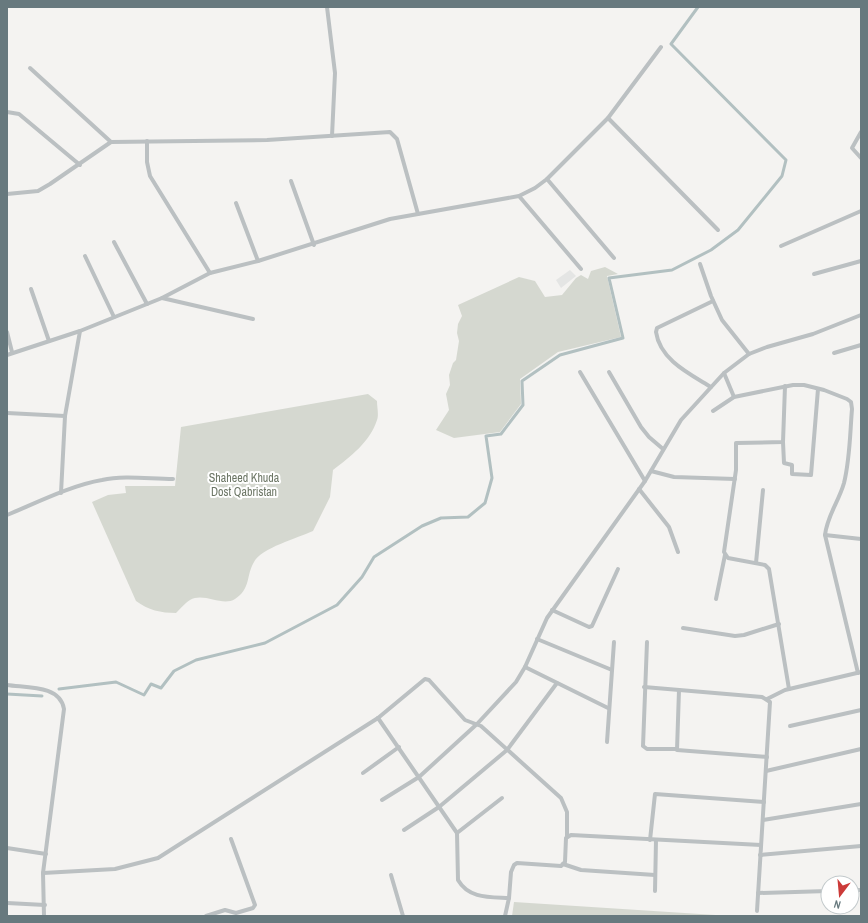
<svg xmlns="http://www.w3.org/2000/svg" width="868" height="923" viewBox="0 0 868 923" font-family="'Archivo Narrow',sans-serif">
  <style>
    .built { fill: #e4e5e4 }
    .green { fill: #d5d8d0 }
    .lines { fill: none; stroke-linecap: round; stroke-linejoin: round }
    .stream { stroke: #b2c0c1; stroke-width: 3 }
    .street { stroke: #bbc0c2; stroke-width: 4 }
    .labels { text-anchor: middle; dominant-baseline: central; stroke-width: 4; stroke-linejoin: round; paint-order: stroke }
    .park-label { font-size: 12px; fill: #6c7665; stroke: #fff }
  </style>
  <rect width="100%" height="100%" fill="#f4f3f1"/>
  <polygon class="built" points="570,270 576,276 561,288 556,280"/>
  <g class="green">
    <polygon points="605,267 618,274 607,276 621,337 558,352 520,379 521,404 500,432 454,438 436,430 449,410 446,394 450,385 449,375 453,363 456,360 459,341 457,333 458,324 462,316 458,305 519,277 535,281 545,297 562,295 576,278 581,275 588,279 591,271"/>
    <path d="M368,394L377,401C377,407 379,415 377,420C370,442 350,457 333,470L330,497L313,531C298,538 261,548 254,562C246,575 251,589 235,599C222,607 204,592 190,600C185,603 180,609 176,613C161,613 148,610 136,601L92,502L108,495L126,493L125,486H175L181,427Z"/>
    <polygon points="514,902 731,916 512,916"/>
  </g>
  <g class="lines">
    <g class="stream">
      <polyline points="59,689 116,682 144,695 151,684 161,688 174,671 196,660 265,643 337,605 362,577 374,557 422,526 441,518 468,517 485,503 492,478 486,436 501,434 523,405 522,381 560,355 623,338 609,278 672,270 711,250 738,230 782,176 786,160 671,44 698,7"/>
      <polyline points="7,694 42,696"/>
    </g>
    <g class="street">
      <polyline points="327,7 335,73 332,136"/>
      <polyline points="30,68 111,142"/>
      <polyline points="7,112 19,114 80,165"/>
      <polyline points="608,118 718,230"/>
      <polyline points="861,132 852,148 861,158"/>
      <polyline points="147,141 147,162 150,176 210,273"/>
      <polyline points="547,179 614,258"/>
      <polyline points="291,181 314,245"/>
      <polyline points="7,194 38,191 50,184 111,142 267,140 390,132 397,139 418,214"/>
      <polyline points="519,196 581,269"/>
      <polyline points="236,203 258,261"/>
      <polyline points="114,242 147,304"/>
      <polyline points="781,246 861,211"/>
      <polyline points="85,256 114,317"/>
      <polyline points="700,264 711,296 722,320 749,354"/>
      <polyline points="814,274 861,261"/>
      <polyline points="31,289 49,341"/>
      <polyline points="162,298 253,319"/>
      <polyline points="7,332 12,352"/>
      <polyline points="834,353 861,345"/>
      <polyline points="7,355 80,331 162,298 210,273 258,261 390,219 519,196 535,188 547,179 608,118 661,47"/>
      <polyline points="580,372 645,481"/>
      <polyline points="609,372 641,427 649,437 663,449"/>
      <polyline points="724,373 734,397"/>
      <polyline points="785,386 783,442 736,443 736,470 724,552 728,558 765,565 769,569 789,689"/>
      <path d="M711,387C690,374 660,360 656,332L657,328L713,301"/>
      <path d="M713,411L734,397L793,385H804L824,390L847,399L851,402L852,409C850,433 850,459 844,483C839,501 827,516 825,535L858,673"/>
      <polyline points="7,413 65,416"/>
      <polyline points="783,442 784,463 792,465 792,474 811,475 818,389"/>
      <polyline points="651,471 674,477 735,479"/>
      <polyline points="639,489 669,527 678,552"/>
      <polyline points="61,493 65,416 80,331"/>
      <path d="M7,515C36,503 72,485 102,480C124,475 150,479 173,479"/>
      <polyline points="825,535 861,539"/>
      <polyline points="756,563 763,490"/>
      <polyline points="716,599 725,555"/>
      <polyline points="552,610 589,627 592,626 618,569"/>
      <polyline points="683,628 735,636 744,635 779,624"/>
      <polyline points="537,639 612,670"/>
      <polyline points="647,642 643,746 647,749 676,749"/>
      <polyline points="525,667 608,708"/>
      <path d="M7,685C27,688 60,685 64,709L43,873L44,916"/>
      <polyline points="644,687 762,697 770,702 757,911"/>
      <polyline points="679,690 677,750 767,757"/>
      <polyline points="767,699 785,690 861,672"/>
      <path d="M378,718L457,833L458,880C469,899 490,897 509,898"/>
      <polyline points="790,726 861,710"/>
      <polyline points="607,742 614,642"/>
      <polyline points="766,771 861,749"/>
      <polyline points="363,773 399,747"/>
      <polyline points="382,800 419,777 477,724 516,682 525,667 547,618 645,481 681,420 724,373 749,354 767,347 813,334 861,315"/>
      <polyline points="763,820 861,804"/>
      <polyline points="404,830 439,807 507,750 557,683"/>
      <polyline points="457,833 502,798"/>
      <polyline points="650,840 655,794 764,802"/>
      <polyline points="7,848 46,854"/>
      <polyline points="760,855 861,846"/>
      <polyline points="563,864 581,870 655,875"/>
      <polyline points="43,873 115,869 158,858 378,718 425,679 429,680 465,720 481,726 561,798 567,812 567,837"/>
      <polyline points="391,875 403,916"/>
      <polyline points="852,890 861,890"/>
      <polyline points="655,891 656,840"/>
      <polyline points="758,893 828,891"/>
      <polyline points="7,903 45,905"/>
      <polyline points="206,916 225,910 236,913 253,908 255,905 231,839"/>
      <polyline points="505,916 509,898 511,872 514,865 517,863 561,866 565,862 566,838 571,835 761,845"/>
    </g>
  </g>
  <g class="labels">
    <g class="park-label">
      <text x="244" y="478">Shaheed Khuda<tspan x="244" dy="14">Dost Qabristan</tspan></text>
    </g>
  </g>
  <rect width="868" height="923" fill="none" stroke="#67797e" stroke-width="16"/>
  <g transform="translate(840 895) rotate(196)"><circle r="19" fill="#ffffff" stroke="#c2c9cb"/>
  <path d="M0-3L7 15L0 10L-7 15Z" fill="#cc3b39"/>
  <text y="-6" font-size="11" font-weight="bold" text-anchor="middle" fill="#67797e">N</text>
  </g>
</svg>
